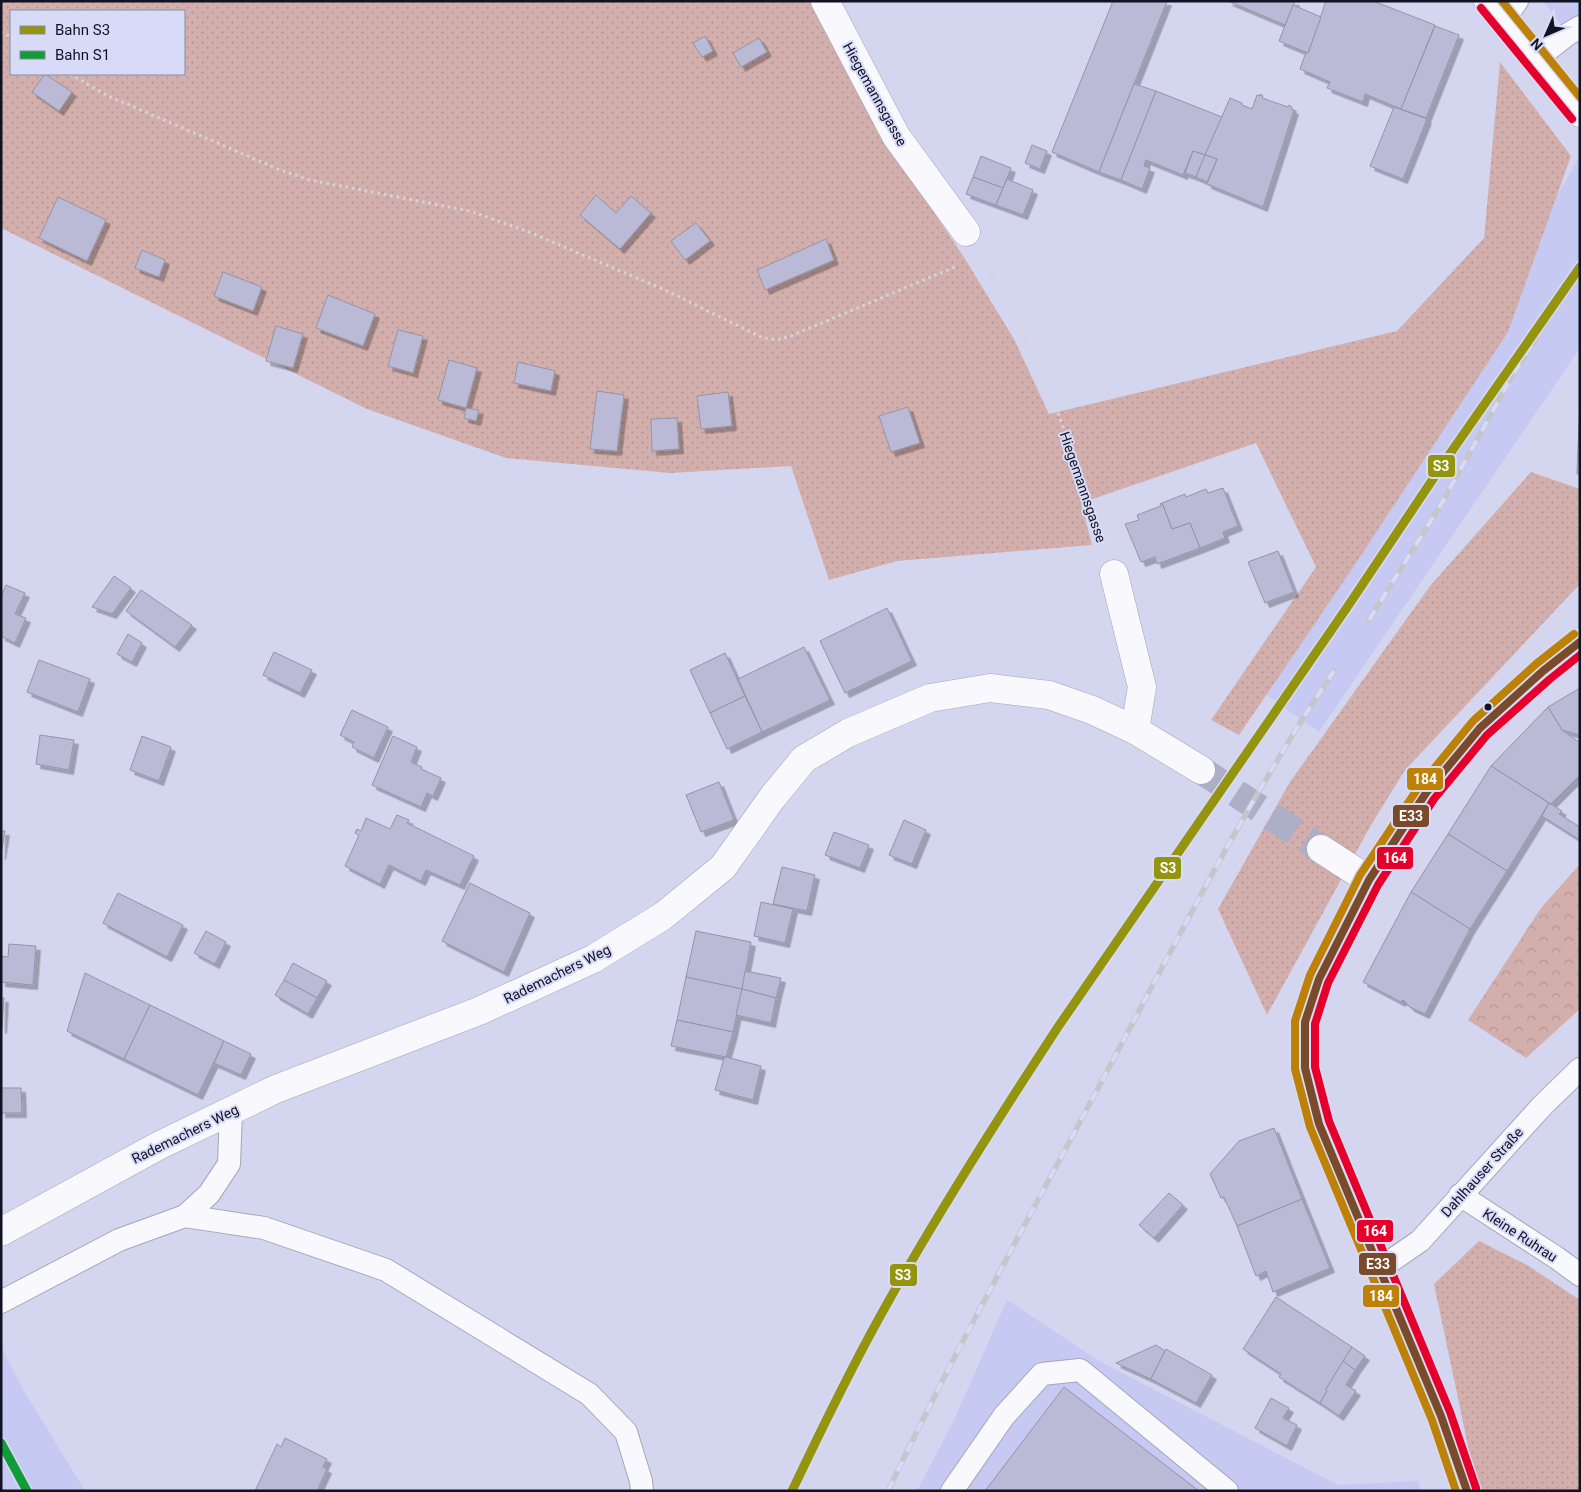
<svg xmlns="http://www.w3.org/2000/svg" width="1581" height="1492" viewBox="0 0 1581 1492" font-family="Roboto,sans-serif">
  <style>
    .built { fill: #c6c9f2 }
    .grass { fill: url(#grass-dots); fill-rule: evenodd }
    .forest { fill: url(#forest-crowns) }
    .building { fill: #babad7; stroke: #9394a7; filter: url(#shadow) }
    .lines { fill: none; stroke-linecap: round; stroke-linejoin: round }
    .minor-tunnel { stroke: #adafc7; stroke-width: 28; stroke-dasharray: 28 14; stroke-linecap: butt }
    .service-casing { stroke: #a4a5b9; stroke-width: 24 }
    .minor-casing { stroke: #a4a5b9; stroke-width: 29 }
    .tertiary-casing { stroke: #a4a5b9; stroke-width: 29 }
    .path { stroke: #d4d4dc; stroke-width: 3; stroke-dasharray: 2.5 4; stroke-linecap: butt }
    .service { stroke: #f9f9fd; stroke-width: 22 }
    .minor { stroke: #f9f9fd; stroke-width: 28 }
    .tertiary { stroke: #f9f9fd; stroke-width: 28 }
    .rail-casing { stroke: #c5c5cc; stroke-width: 5.5 }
    .rail { stroke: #d8dbf7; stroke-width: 4; stroke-dasharray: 11; stroke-linecap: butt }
    .bus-1-casing { stroke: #d8dbf7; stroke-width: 11 }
    .bus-2-casing { stroke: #d8dbf7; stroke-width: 11 }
    .bus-3-casing { stroke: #d8dbf7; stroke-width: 11 }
    .bus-1 { stroke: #7a4b2a; stroke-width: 8 }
    .bus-2 { stroke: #e4002b; stroke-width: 8 }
    .bus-3 { stroke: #be8108; stroke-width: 8 }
    .rail-1-casing { stroke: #d8dbf7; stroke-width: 12 }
    .rail-2-casing { stroke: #d8dbf7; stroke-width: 12 }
    .rail-1 { stroke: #94940f; stroke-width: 9 }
    .rail-2 { stroke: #109c37; stroke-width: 9 }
    .bus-dot { fill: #111222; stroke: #d8dbf7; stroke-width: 2 }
    .labels { text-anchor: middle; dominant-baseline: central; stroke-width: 4; stroke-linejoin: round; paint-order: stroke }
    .street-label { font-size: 14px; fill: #111222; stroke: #d8dbf7 }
    .line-badge { stroke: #d8dbf7; stroke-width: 2 }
    .badge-label { font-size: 14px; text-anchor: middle; font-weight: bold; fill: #fff }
  </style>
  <defs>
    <pattern id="grass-dots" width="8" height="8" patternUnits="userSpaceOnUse" patternTransform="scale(1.25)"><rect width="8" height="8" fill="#d2afac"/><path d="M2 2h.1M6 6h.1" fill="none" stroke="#b39694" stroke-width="1.8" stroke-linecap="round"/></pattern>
    <pattern id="forest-crowns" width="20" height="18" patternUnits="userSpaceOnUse" patternTransform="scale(1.25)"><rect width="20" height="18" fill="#d2afac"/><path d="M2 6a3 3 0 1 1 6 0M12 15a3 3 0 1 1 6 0" fill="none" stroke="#b39694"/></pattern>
    <filter id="shadow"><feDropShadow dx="4.5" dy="4.5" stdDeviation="0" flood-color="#0004"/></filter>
  </defs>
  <rect width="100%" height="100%" fill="#d4d6f0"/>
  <g class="built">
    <polygon points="1544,1 1580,1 1580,49 1544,2"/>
    <polygon points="1580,156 1580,348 1319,732 1265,694"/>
    <polygon points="1007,1300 1099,1361 1338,1485 1418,1481 1421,1491 917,1491 954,1420"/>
    <polygon points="1,1347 24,1391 85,1491 1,1491"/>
  </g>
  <g class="grass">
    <path d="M1,1H810L886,140L965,259L1014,339L1049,414L1397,331L1484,238L1500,62L1571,156L1508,332L1350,572L1239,735L1211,720L1316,567L1256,443L1081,503L1092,545L897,561L829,580L791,466L670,473L506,458L367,409L1,228ZM11,11H184V74H11Z"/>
    <polygon points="1531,472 1580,489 1580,584 1405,770 1371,825 1267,1015 1218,909 1290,782 1430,586"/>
    <polygon points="1479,1241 1527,1265 1580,1300 1580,1491 1476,1491 1472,1465 1434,1284"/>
  </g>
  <polygon class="forest" points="1580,864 1580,1009 1526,1058 1468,1020 1541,908"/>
  <g class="building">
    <polygon points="1113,1 1167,1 1099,172 1052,152"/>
    <polygon points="1228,1 1295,1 1285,25"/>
    <polygon points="1326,1 1373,1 1435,25 1401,109 1365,94 1363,102 1327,88 1330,82 1300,69 1306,52 1308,53"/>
    <polygon points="1293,5 1321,17 1308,53 1279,41"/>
    <polygon points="1435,26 1459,35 1426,118 1401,109"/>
    <polygon points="705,36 713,51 702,57 693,43"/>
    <polygon points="759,38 767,52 741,67 733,53"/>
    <polygon points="45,74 72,92 59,111 32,92"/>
    <polygon points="1134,84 1156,91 1121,180 1099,172"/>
    <polygon points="1156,91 1222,117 1205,155 1193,151 1183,175 1146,160 1144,166 1150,168 1142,189 1121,180"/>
    <polygon points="1260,94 1263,96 1262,98 1288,107 1289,105 1292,107 1291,109 1294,110 1263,207 1207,184 1217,159 1205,155 1230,98 1242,103 1242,105 1252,109 1257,95 1260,96"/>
    <polygon points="1394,107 1427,119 1403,179 1370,166"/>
    <polygon points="1032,145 1047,151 1040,169 1025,163"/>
    <polygon points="1193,151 1205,155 1196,177 1185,173"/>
    <polygon points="1205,155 1217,159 1207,182 1196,177"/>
    <polygon points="981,156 1011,168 1003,188 973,177"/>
    <polygon points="973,177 1003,188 996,205 966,194"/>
    <polygon points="1007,179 1033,190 1023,215 996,205"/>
    <polygon points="596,195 616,213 631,196 651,213 620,249 580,215"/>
    <polygon points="58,197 106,220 87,261 39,238"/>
    <polygon points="696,223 710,241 685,260 671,241"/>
    <polygon points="826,239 834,260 765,290 757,270"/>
    <polygon points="142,250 165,260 159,277 135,268"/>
    <polygon points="223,272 262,287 253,311 214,296"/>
    <polygon points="328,295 375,314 363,346 316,328"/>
    <polygon points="276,326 303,334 293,368 266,361"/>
    <polygon points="398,330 423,336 413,373 388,366"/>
    <polygon points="449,360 477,368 466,408 438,400"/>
    <polygon points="518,362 555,371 551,391 514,383"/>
    <polygon points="597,391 624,395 617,451 590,449"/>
    <polygon points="728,392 732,426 701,429 697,396"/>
    <polygon points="1580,399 1580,474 1577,474"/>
    <polygon points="908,407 920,443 891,452 879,416"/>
    <polygon points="466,408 479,410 476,421 464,418"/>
    <polygon points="677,418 679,449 652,451 651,419"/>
    <polygon points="1223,488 1238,526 1223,532 1225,538 1200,548 1190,523 1172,529 1162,503 1185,494 1186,497 1206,489 1208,493"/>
    <polygon points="1162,503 1172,529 1190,523 1200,548 1157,564 1155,557 1141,562 1125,524 1139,520 1137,515 1161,506 1160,504"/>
    <polygon points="1278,551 1294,592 1265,603 1248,562"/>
    <polygon points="114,576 131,588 112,614 92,607"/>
    <polygon points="6,585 25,593 15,614 26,618 15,643 1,636 1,597"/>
    <polygon points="141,590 192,625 175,647 126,611"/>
    <polygon points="887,608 912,661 845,693 820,641"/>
    <polygon points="128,634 142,643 132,662 117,654"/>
    <polygon points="804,647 830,700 762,732 738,679"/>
    <polygon points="274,652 312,670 300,693 263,675"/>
    <polygon points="725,653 745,696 710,713 690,670"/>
    <polygon points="39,660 90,679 78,712 27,692"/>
    <polygon points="1580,688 1580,735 1562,730 1548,707"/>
    <polygon points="745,696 762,732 727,749 710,713"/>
    <polygon points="1548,707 1562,730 1580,743 1580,775 1551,804 1491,766"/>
    <polygon points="352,710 388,727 374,758 352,747 354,742 340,735"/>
    <polygon points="40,735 74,740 69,770 36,764"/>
    <polygon points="142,736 171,747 159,781 130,770"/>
    <polygon points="393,736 417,747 411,762 422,767 421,769 441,778 433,796 427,793 421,807 372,785"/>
    <polygon points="1491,766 1549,803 1507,871 1448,834"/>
    <polygon points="719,782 734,820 701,832 686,795"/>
    <polygon points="1549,803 1562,811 1559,814 1580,827 1580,840 1542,816"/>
    <polygon points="397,815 409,820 407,823 474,856 460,885 426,870 421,881 389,865 380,884 345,866 359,835 355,833 357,829 361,831 366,818 390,829"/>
    <polygon points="904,820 926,830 912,864 889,855"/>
    <polygon points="1,831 5,831 1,855"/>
    <polygon points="834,832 869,845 860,868 825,855"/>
    <polygon points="1448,834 1507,871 1470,929 1411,892"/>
    <polygon points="782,867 815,875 807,911 773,904"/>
    <polygon points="470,883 530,913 504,972 442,941"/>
    <polygon points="1411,892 1470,929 1425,1014 1410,1007 1403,1000 1401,1002 1363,982"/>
    <polygon points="118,893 183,925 167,957 103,923"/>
    <polygon points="761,902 793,909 785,943 754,936"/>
    <polygon points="206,931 226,942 215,964 194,953"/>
    <polygon points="696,931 751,942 742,989 686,977"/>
    <polygon points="9,944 36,946 33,985 1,982 1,956 8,957"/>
    <polygon points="293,963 327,981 317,998 284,980"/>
    <polygon points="745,971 781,978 776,998 742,989"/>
    <polygon points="85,973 150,1005 124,1059 67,1031"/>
    <polygon points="686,977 742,989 733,1032 677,1020"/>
    <polygon points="284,980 317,998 308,1014 275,995"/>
    <polygon points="742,989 776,998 771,1023 736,1015"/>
    <polygon points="1,998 4,998 2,1029 1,1029"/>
    <polygon points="150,1005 224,1041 198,1095 124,1059"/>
    <polygon points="677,1020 733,1032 726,1057 671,1046"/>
    <polygon points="224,1041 251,1054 241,1075 214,1063"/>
    <polygon points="726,1057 761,1066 753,1100 715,1090 724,1058"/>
    <polygon points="1,1088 21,1088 22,1113 1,1113"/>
    <polygon points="1274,1128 1302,1199 1237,1226 1224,1197 1221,1198 1210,1174 1239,1141"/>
    <polygon points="1169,1193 1183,1205 1154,1238 1139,1225"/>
    <polygon points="1302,1199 1330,1268 1273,1292 1266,1271 1256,1276 1237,1226"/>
    <polygon points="1276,1297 1352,1347 1326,1389 1327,1391 1320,1403 1279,1377 1281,1374 1243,1349"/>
    <polygon points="1156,1345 1165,1351 1151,1379 1116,1363"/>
    <polygon points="1352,1347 1365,1356 1355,1370 1343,1361"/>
    <polygon points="1166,1349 1212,1375 1196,1403 1151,1379"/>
    <polygon points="1343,1361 1355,1370 1346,1385 1356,1391 1339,1416 1320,1403 1327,1391 1326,1389"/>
    <polygon points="1064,1387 1199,1491 985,1491"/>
    <polygon points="1271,1398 1289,1408 1283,1418 1297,1425 1287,1446 1255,1428"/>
    <polygon points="285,1438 327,1459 323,1467 327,1469 317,1491 255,1491 277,1444 281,1447"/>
  </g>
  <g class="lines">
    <polyline class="minor-tunnel" points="1201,770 1321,849"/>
    <g class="service-casing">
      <g id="service">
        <polyline points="1504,19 1517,1"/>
        <polyline points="1536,59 1568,34 1580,27"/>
        <polyline points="1460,1195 1557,1258 1580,1275"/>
        <polyline points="185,1216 264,1228 386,1270 589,1394 626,1432 641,1481 642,1491"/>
        <polyline points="1379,1269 1420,1241 1542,1106 1580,1069"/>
        <polyline points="1,1302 119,1240 185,1216 209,1194 229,1164 231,1111"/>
        <polyline points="952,1491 1004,1416 1042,1374 1080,1370 1227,1491"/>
      </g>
    </g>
    <g class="minor-casing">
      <g id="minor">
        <polyline points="825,1 896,136 966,232"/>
        <polyline points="1114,574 1142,687 1135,730"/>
        <polyline points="1321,849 1369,880"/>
        <polyline points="1,1232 158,1146 276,1089 479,1011 593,959 663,916 723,867 772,798 804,759 848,733 930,698 990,688 1049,695 1092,710 1135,730 1201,770"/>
      </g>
    </g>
    <g class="tertiary-casing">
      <g id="tertiary">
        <polyline points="1488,1 1504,19 1580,113"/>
        <polyline points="1467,1491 1441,1416 1319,1124 1305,1068 1305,1022 1319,979 1369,880 1426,793 1480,728 1494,717 1543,671 1580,642"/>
      </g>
    </g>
    <g class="path">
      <polyline points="1,32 11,37"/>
      <polyline points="70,74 106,95 280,170 310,180 470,211 529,232 665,290 761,337 775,340 791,336 957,266"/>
      <path d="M985,261C1007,303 1029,345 1048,389C1069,438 1085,490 1102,541"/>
    </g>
    <use href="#service" class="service"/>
    <use href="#minor" class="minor"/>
    <use href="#tertiary" class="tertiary"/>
    <g class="rail-casing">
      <g id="rail">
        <polyline points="1369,620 1442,503 1511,378 1580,268"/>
        <path d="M888,1491C958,1344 1038,1202 1114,1058C1184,927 1251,794 1334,671"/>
      </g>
    </g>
    <use href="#rail" class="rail"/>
    <g class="bus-1-casing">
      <polyline id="bus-1" points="1467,1491 1441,1416 1319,1124 1305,1068 1305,1022 1319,979 1369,880 1426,793 1480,728 1543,671 1580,642"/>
    </g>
    <g class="bus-2-casing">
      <g id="bus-2">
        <polyline points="1481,8 1572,119"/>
        <polyline points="1476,1488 1450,1412 1329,1121 1315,1067 1315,1024 1328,983 1378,885 1434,799 1487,735 1550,679 1580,655"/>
      </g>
    </g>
    <g class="bus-3-casing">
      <g id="bus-3">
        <polyline points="1502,1 1580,97"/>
        <polyline points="1456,1491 1432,1420 1310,1127 1295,1069 1295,1021 1310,975 1360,875 1418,788 1473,721 1536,664 1574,634"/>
      </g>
    </g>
    <use href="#bus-1" class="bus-1"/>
    <use href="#bus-2" class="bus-2"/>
    <use href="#bus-3" class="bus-3"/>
    <g class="rail-1-casing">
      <path id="rail-1" d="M792,1491C821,1430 850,1370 883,1311C937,1214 997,1120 1058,1027L1348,606L1449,455L1580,267"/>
    </g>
    <g class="rail-2-casing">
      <polyline id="rail-2" points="1,1443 27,1491"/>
    </g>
    <use href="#rail-1" class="rail-1"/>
    <use href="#rail-2" class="rail-2"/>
  </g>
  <circle class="bus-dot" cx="1488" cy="707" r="4.5"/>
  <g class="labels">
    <g class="street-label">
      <text transform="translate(875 94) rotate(61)">Hiegemannsgasse</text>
      <text transform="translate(1083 487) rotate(71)">Hiegemannsgasse</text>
      <text transform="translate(557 974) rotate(-26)">Rademachers Weg</text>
      <text transform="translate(185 1134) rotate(-26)">Rademachers Weg</text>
      <text transform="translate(1482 1172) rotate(-48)">Dahlhauser Straße</text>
      <text transform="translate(1520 1235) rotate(33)">Kleine Ruhrau</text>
    </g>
  </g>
  <g class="line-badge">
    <rect x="1427" y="454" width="29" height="24" rx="5" fill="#94940f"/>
    <rect x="1406" y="767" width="38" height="24" rx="5" fill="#be8108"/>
    <rect x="1392" y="804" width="38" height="24" rx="5" fill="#7a4b2a"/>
    <rect x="1376" y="846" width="38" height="24" rx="5" fill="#e4002b"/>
    <rect x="1153" y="856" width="29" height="24" rx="5" fill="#94940f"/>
    <rect x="1356" y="1219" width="38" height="24" rx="5" fill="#e4002b"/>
    <rect x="1358" y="1252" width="39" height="24" rx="5" fill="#7a4b2a"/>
    <rect x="889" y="1263" width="29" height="24" rx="5" fill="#94940f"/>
    <rect x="1362" y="1284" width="38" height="24" rx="5" fill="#be8108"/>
  </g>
  <g class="badge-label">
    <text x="1441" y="471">S3</text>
    <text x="1425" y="784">184</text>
    <text x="1411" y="821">E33</text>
    <text x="1395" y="863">164</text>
    <text x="1168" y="873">S3</text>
    <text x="1375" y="1236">164</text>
    <text x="1378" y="1269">E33</text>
    <text x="903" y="1280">S3</text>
    <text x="1381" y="1301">184</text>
  </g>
  <rect width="1581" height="1492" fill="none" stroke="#111222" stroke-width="5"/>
  <rect x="10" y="10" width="175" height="65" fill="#d8dbf7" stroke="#888ba2"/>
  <rect x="20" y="26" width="25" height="8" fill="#94940f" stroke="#888ba2"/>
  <text x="55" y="35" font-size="15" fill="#111222">Bahn S3</text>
  <rect x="20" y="51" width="25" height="8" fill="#109c37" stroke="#888ba2"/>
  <text x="55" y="60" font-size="15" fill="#111222">Bahn S1</text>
  <g transform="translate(1546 35) rotate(225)" stroke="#d8dbf7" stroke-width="4" paint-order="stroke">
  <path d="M0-4L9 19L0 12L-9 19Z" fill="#111222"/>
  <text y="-8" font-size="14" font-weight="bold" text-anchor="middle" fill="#111222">N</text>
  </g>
</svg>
